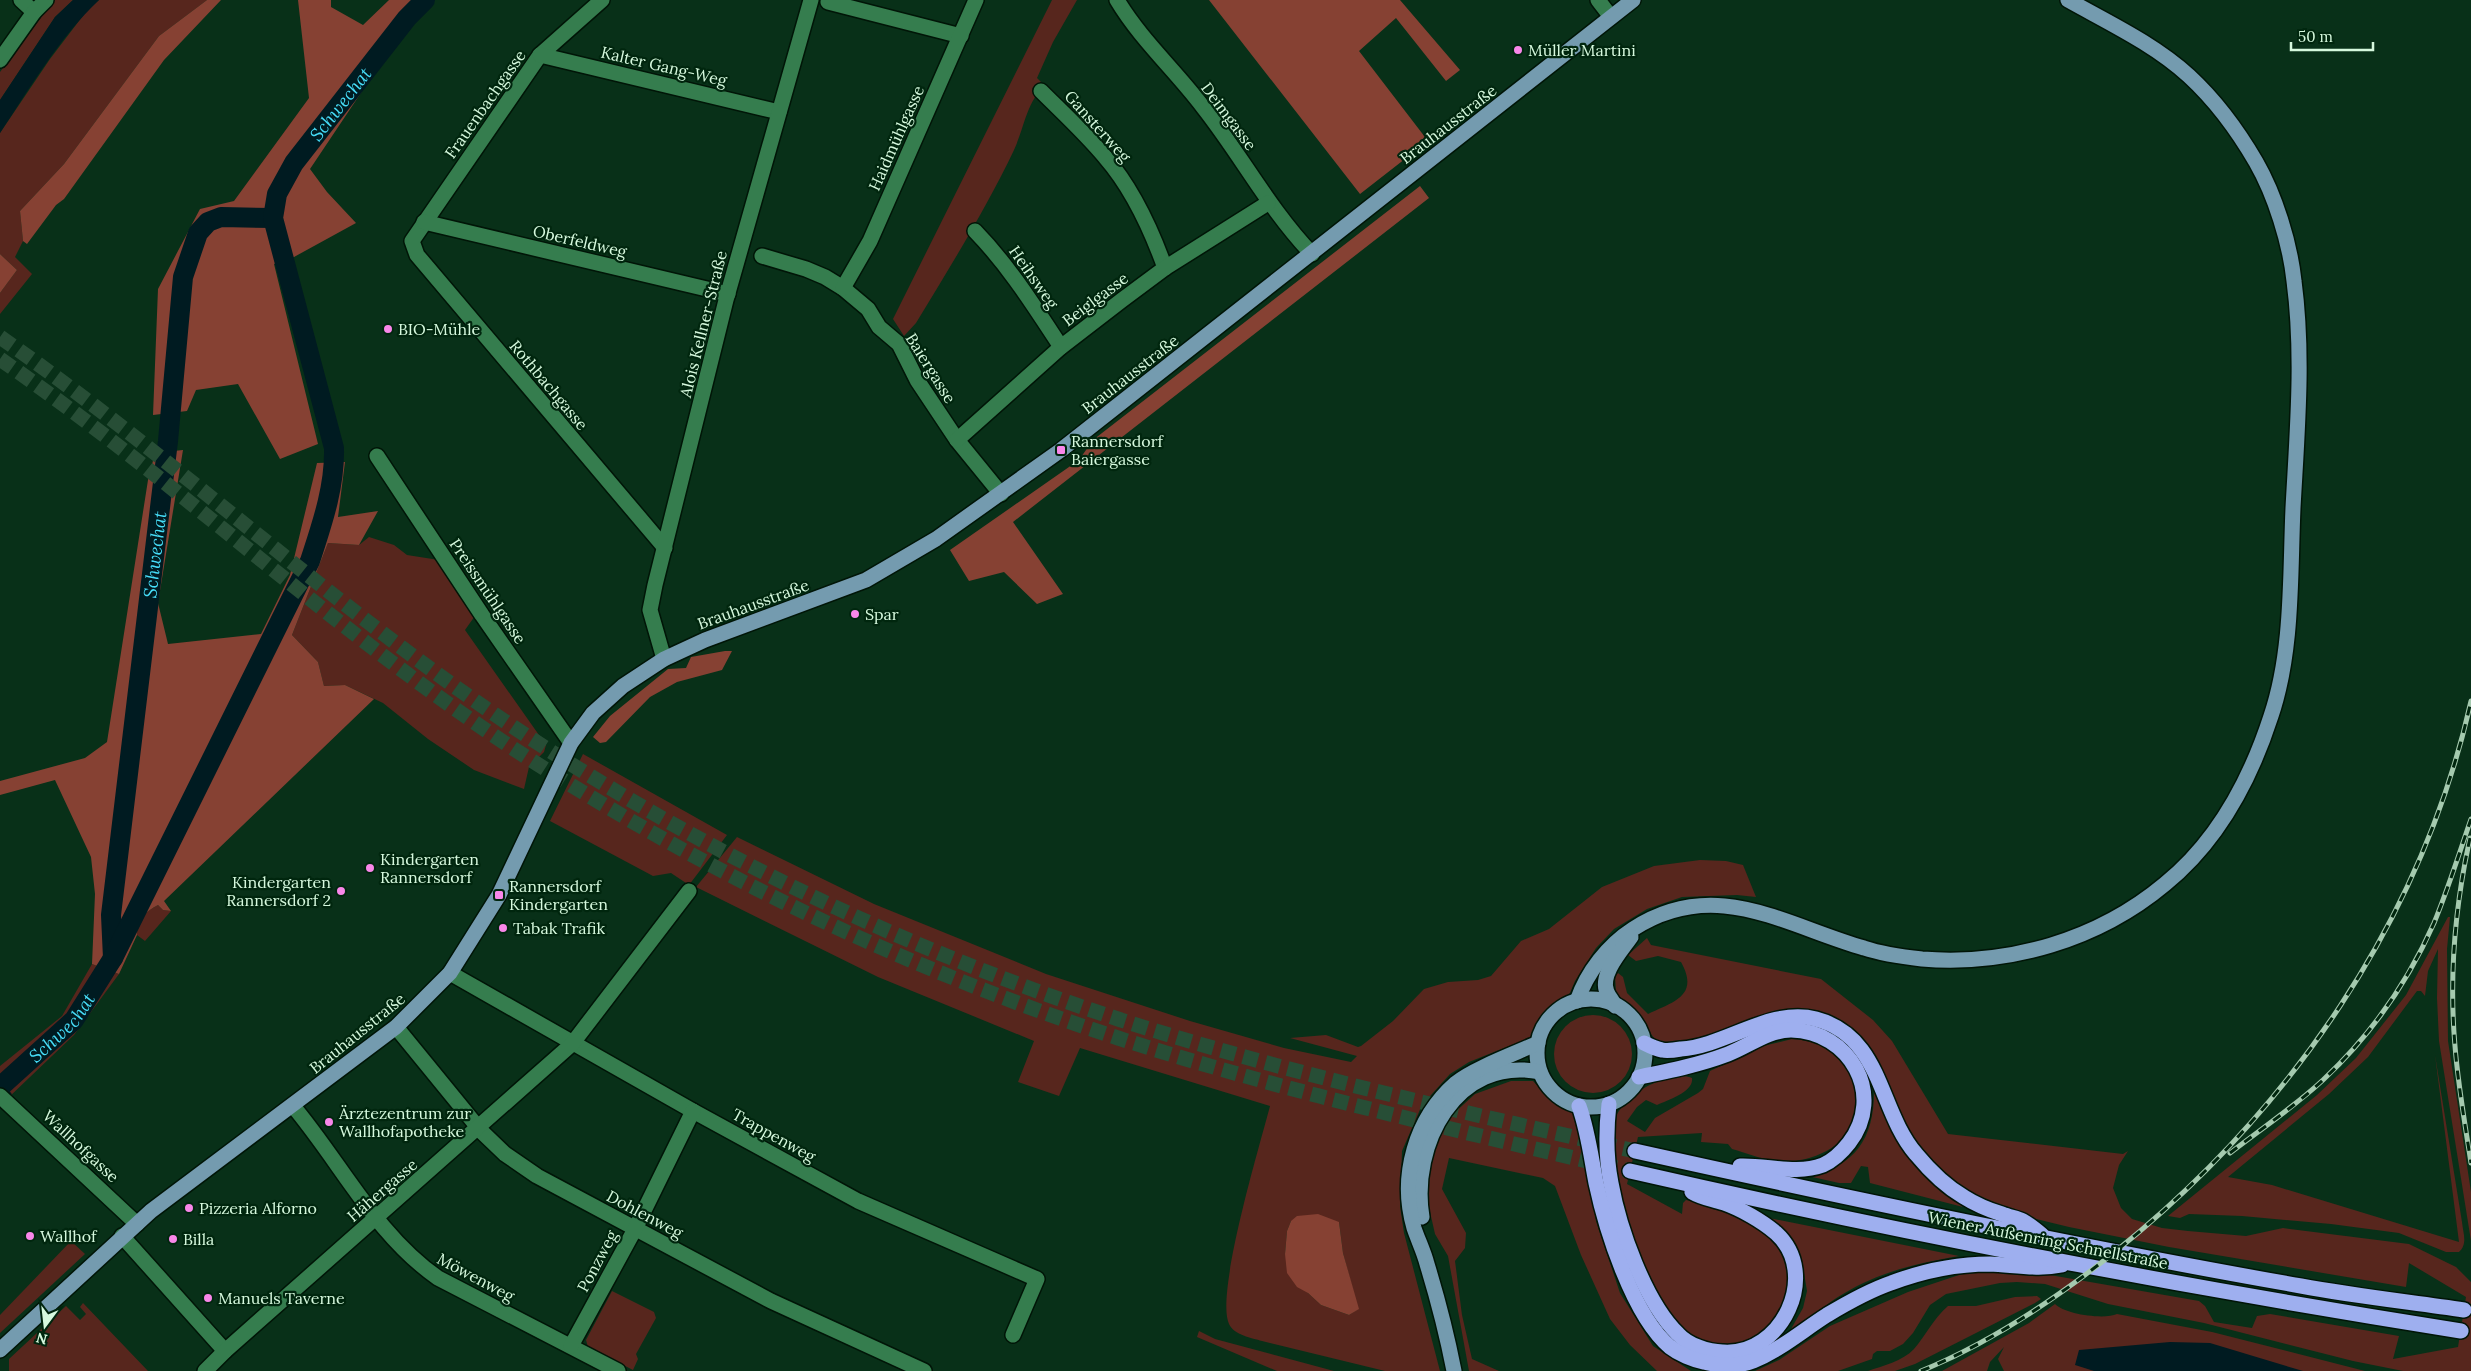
<svg xmlns="http://www.w3.org/2000/svg" width="2471" height="1371" viewBox="0 0 2471 1371" font-family="Lora,serif">
  <style>
    .green { fill: #57261d; fill-rule: evenodd }
    .forest { fill: #864133 }
    .water { fill: #001b21 }
    .lines { fill: none; stroke-linecap: round; stroke-linejoin: round }
    .stream { stroke: #001b21; stroke-width: 3 }
    .river { stroke: #001b21; stroke-width: 20 }
    .highway-tunnel { stroke: #274e36; stroke-width: 15; stroke-dasharray: 15 8; stroke-linecap: butt }
    .minor-casing { stroke: #011507; stroke-width: 18 }
    .major-casing { stroke: #011507; stroke-width: 18 }
    .highway-casing { stroke: #011507; stroke-width: 18 }
    .minor { stroke: #357d4e; stroke-width: 15 }
    .major { stroke: #749baf; stroke-width: 15 }
    .highway { stroke: #9eafef; stroke-width: 15 }
    .rail-casing { stroke: #a5caaf; stroke-width: 5 }
    .rail { stroke: #00260e; stroke-width: 3; stroke-dasharray: 9; stroke-linecap: butt }
    .poi-dot { fill: #f987e9; stroke: #00260e; stroke-width: 2 }
    .labels { text-anchor: middle; dominant-baseline: central; stroke-width: 4.5; stroke-linejoin: round; paint-order: stroke }
    .poi-label { font-size: 16px; fill: #d6f9de; stroke: #00260e; text-anchor: start }
    .street-label { font-size: 16px; fill: #d6f9de; stroke: #00260e }
    .water-label { font-size: 18px; font-style: italic; fill: #46ddf8; stroke: #00260e }
  </style>
  <rect width="100%" height="100%" fill="#083018"/>
  <g class="green">
    <polygon points="54,0 73,0 55,17 0,100 0,72"/>
    <polygon points="99,0 207,0 159,36 64,164 20,211 23,241 15,257 32,274 0,314 0,293 17,270 0,254 0,133 50,59 85,13"/>
    <path d="M1052,0H1077L1053,42L1037,78L1045,86C1027,100 1024,129 1014,150C986,209 950,267 916,323L904,336L893,319Z"/>
    <polygon points="369,537 394,545 407,555 439,560 477,613 465,630 546,745 544,752 529,767 524,789 474,770 428,739 383,703 345,685 324,686 318,662 292,635 328,543 359,545"/>
    <polygon points="583,754 727,835 689,885 671,873 653,876 550,821"/>
    <path d="M737,837L874,904L1046,974L1190,1021L1284,1048L1351,1062L1357,1056L1290,1038L1326,1035L1358,1047L1361,1046L1393,1021L1424,989L1448,982L1478,980L1491,976L1521,941L1549,929L1602,887L1654,866L1700,860L1726,861L1743,865L1756,897L1737,895L1682,897L1647,909L1614,929L1596,948L1575,981L1570,993L1547,1011L1534,1036L1469,1062L1450,1074L1422,1105L1402,1151L1400,1206L1404,1233L1440,1371H1385L1262,1341C1252,1338 1234,1335 1229,1324C1215,1294 1260,1145 1270,1106L1080,1048L1059,1096L1018,1082L1034,1041L878,977L696,887ZM1291,1221L1339,1222L1343,1253L1358,1309L1349,1315L1321,1305L1308,1293L1285,1254L1287,1231Z"/>
    <path d="M158,905L163,910L171,911L145,941L137,935C136,920 145,912 158,905Z"/>
    <path d="M2448,917H2450L2447,949L2448,1041L2471,1192V1241L2439,1041L2437,998L2438,949L2428,971L2425,996L2421,991H2417L2368,1057L2329,1094L2228,1177L2272,1185L2459,1242L2435,1055L2462,1222C2463,1233 2468,1244 2459,1252H2446L2399,1233L2331,1224L2242,1216L2189,1214L2180,1218L2168,1216L2317,1095L2356,1058L2406,995Z"/>
    <path d="M1647,938L1651,945L1821,979L1873,1020L1892,1041L1948,1134L2123,1154L2128,1151L2119,1165L2113,1188L2121,1208L2132,1219L2162,1228L2188,1231L2246,1236L2283,1228L2409,1244L2456,1267L2471,1282V1371H2403L2353,1361L2204,1323L2108,1304L2045,1284L2017,1282L2000,1283L1946,1294L1930,1305L1913,1333L1903,1344L1890,1351H1877L1873,1354L1872,1359L1838,1371H1755L1779,1360L1830,1326L1908,1292L1965,1273L2009,1271L2050,1275L2199,1301L2205,1306L2214,1322L2252,1328L2257,1316L2270,1314L2399,1336L2393,1359L2458,1347L2466,1297L2409,1263L2406,1287L2169,1247L2069,1227L2016,1214L1962,1191L1925,1158L1837,1023L1677,1046L1657,1042L1636,1014L1616,993L1615,976L1618,973L1623,977L1627,993L1648,1014C1673,1002 1700,996 1681,962L1658,956L1636,961L1628,955Z"/>
    <polygon points="92,964 119,974 74,1035 8,1098 0,1087 0,1066 62,1016"/>
    <circle cx="1593" cy="1054" r="39"/>
    <path d="M1792,1039C1837,1041 1870,1077 1854,1122C1844,1150 1803,1165 1776,1161C1761,1159 1746,1153 1732,1149L1728,1144L1701,1142L1702,1133L1638,1137L1627,1184L1682,1214L1683,1203L1686,1200C1736,1211 1814,1243 1783,1307C1780,1313 1777,1323 1773,1327C1766,1334 1753,1342 1744,1346C1739,1348 1731,1346 1725,1346C1711,1345 1699,1343 1686,1334C1647,1307 1602,1162 1616,1117C1620,1105 1640,1089 1652,1084C1661,1080 1682,1073 1692,1078C1694,1092 1668,1100 1657,1105L1646,1100L1637,1107L1627,1121L1645,1132L1655,1118L1698,1093L1703,1089L1710,1071L1763,1046Z"/>
    <polygon points="1511,1081 1533,1081 1556,1105 1574,1114 1581,1131 1596,1221 1620,1293 1653,1346 1691,1371 1657,1371 1630,1345 1610,1319 1581,1255 1555,1186 1543,1178 1449,1158 1442,1189 1466,1233 1465,1248 1455,1261 1462,1315 1472,1359 1499,1371 1469,1371 1448,1256 1435,1234 1428,1203 1428,1169 1441,1131 1452,1115 1475,1094"/>
    <path d="M1876,1091L1904,1153L1963,1207L1870,1183L1868,1167L1861,1166L1851,1183H1839L1808,1176C1855,1167 1874,1138 1874,1092Z"/>
    <path d="M1769,1218L1959,1256C1918,1263 1879,1272 1843,1294C1827,1303 1813,1317 1797,1328L1791,1329L1803,1308L1807,1291L1802,1261L1795,1243Z"/>
    <polygon points="71,1241 85,1254 0,1333 0,1315"/>
    <polygon points="612,1291 654,1312 656,1318 636,1354 638,1359 633,1370 588,1347 586,1340"/>
    <path d="M2037,1296L2041,1299L2035,1303L1915,1364L1895,1371H1868C1882,1366 1903,1361 1914,1349C1926,1335 1933,1319 1948,1306H1976L2015,1297Z"/>
    <polygon points="83,1303 148,1371 9,1371 9,1359 66,1306 80,1320 86,1314 80,1307"/>
    <path d="M2055,1304C2064,1314 2104,1320 2117,1314L2212,1332L2365,1371H2004L1998,1359L2004,1347L1990,1362L1987,1371H1942L2029,1323Z"/>
    <polygon points="1199,1331 1215,1339 1334,1371 1277,1371 1197,1337"/>
  </g>
  <g class="forest">
    <polygon points="207,0 221,0 164,60 64,199 56,205 27,244 23,241 20,211 64,164 159,36"/>
    <polygon points="298,0 331,0 331,7 363,25 389,0 433,0 383,60 310,169 327,192 356,223 294,257 274,264 318,444 280,459 238,384 196,390 187,411 153,415 158,289 200,209 234,201 309,98"/>
    <polygon points="1209,0 1400,0 1460,70 1446,81 1396,18 1359,51 1428,141 1360,194"/>
    <polygon points="1420,186 1429,198 1013,522 1063,594 1037,604 1004,572 969,581 950,550 1079,460 1093,440"/>
    <polygon points="0,254 17,270 0,293"/>
    <path d="M183,450L158,603L168,644L261,634L290,575L317,463L345,462L338,517L378,511L359,545L328,543L292,635L318,662L324,686L345,685L374,699L164,901L171,911L163,910L158,905C145,912 136,920 137,935L119,974L92,964L95,894L91,857L55,780L0,795V781L85,758L107,742L148,480L155,453Z"/>
    <polygon points="725,651 732,651 722,670 677,682 650,697 606,742 600,743 593,737 610,716 668,669 686,668 691,657"/>
    <polygon points="1318,1214 1339,1222 1343,1253 1359,1309 1349,1315 1321,1305 1308,1293 1297,1287 1287,1273 1285,1254 1287,1231 1291,1221 1297,1216"/>
  </g>
  <g class="water">
    <path d="M73,0H99C59,38 30,88 0,133V100L55,17Z"/>
    <polygon points="2170,1342 2210,1343 2303,1371 2094,1371 2075,1365 2079,1350"/>
  </g>
  <g class="lines">
    <polyline class="stream" points="2,1085 10,1094"/>
    <g class="river">
      <path id="s1" d="M113,958L111,915L168,441L183,277L198,233L208,222L221,217L273,218"/>
      <path id="s2" d="M0,1087L74,1020L113,958L310,561C322,524 335,487 334,448L273,218L277,194L294,163L407,18L425,0"/>
    </g>
    <g class="highway-tunnel">
      <path d="M0,337C181,463 342,615 527,736C711,856 912,952 1121,1020C1289,1074 1463,1112 1635,1151"/>
      <path d="M0,359C178,482 335,632 517,751C704,872 906,969 1118,1038C1286,1092 1459,1131 1630,1171"/>
    </g>
    <g class="minor-casing">
      <g id="minor">
        <polyline points="21,0 34,12"/>
        <polyline points="602,0 540,55 412,241 417,255 665,548"/>
        <path d="M1117,0C1141,40 1175,70 1203,107C1241,155 1269,209 1312,254"/>
        <polyline points="1598,0 1611,17"/>
        <polyline points="828,2 961,36"/>
        <polyline points="540,55 779,112"/>
        <polyline points="0,60 34,12 46,0"/>
        <path d="M1041,91C1062,112 1085,133 1105,157C1133,189 1151,229 1165,268"/>
        <polyline points="424,222 728,294"/>
        <path d="M975,231C1009,266 1034,306 1061,347"/>
        <polyline points="762,256 806,269 825,277 843,288 868,309 879,327 899,344 917,380 957,440 1001,494"/>
        <polyline points="843,288 870,241 976,0"/>
        <polyline points="957,440 1061,347 1122,300 1165,268 1268,203"/>
        <polyline points="377,456 482,615 571,743"/>
        <polyline points="664,659 650,610 655,585 726,300 811,0"/>
        <polyline points="450,973 693,1111 858,1201 1037,1279 1013,1335"/>
        <polyline points="396,1027 481,1131 505,1154 537,1176 771,1301 924,1371"/>
        <polyline points="0,1096 137,1224"/>
        <path d="M293,1106C341,1163 376,1235 438,1278L618,1371"/>
        <polyline points="122,1236 225,1351"/>
        <polyline points="571,1346 635,1229 693,1111"/>
        <polyline points="205,1371 225,1351 572,1044 689,891"/>
      </g>
    </g>
    <g class="major-casing">
      <g id="major">
        <circle cx="1591" cy="1053" r="54"/>
        <path d="M1577,1001C1587,972 1608,945 1633,929C1715,876 1784,925 1864,948C1882,954 1904,957 1922,959C2009,966 2098,940 2165,884C2218,841 2250,781 2271,716C2293,651 2290,576 2293,508C2297,433 2304,356 2294,281C2290,243 2275,195 2256,162C2238,131 2215,100 2189,76C2154,44 2109,23 2068,0"/>
        <path d="M1615,1006C1613,1001 1609,997 1607,992C1599,975 1622,950 1631,937"/>
        <path d="M1422,1217C1410,1145 1456,1055 1540,1072"/>
        <polyline points="0,1350 151,1211 396,1027 450,973 499,895 571,743 593,713 623,686 664,659 705,640 866,580 936,539 1061,450 1633,0"/>
        <path d="M1454,1371C1447,1335 1438,1300 1427,1264C1424,1252 1418,1240 1414,1228C1399,1176 1415,1119 1456,1083C1473,1069 1516,1053 1538,1043"/>
      </g>
    </g>
    <g class="highway-casing">
      <g id="highway">
        <path d="M1644,1043C1650,1046 1656,1049 1662,1050C1667,1051 1675,1050 1681,1049C1726,1046 1770,1007 1816,1019C1883,1037 1878,1110 1916,1154C1930,1171 1945,1186 1964,1197C1975,1204 1989,1210 2002,1214C2009,1217 2017,1218 2023,1221C2030,1225 2036,1230 2042,1235"/>
        <path d="M1639,1077C1669,1071 1699,1065 1728,1054C1749,1046 1768,1030 1791,1030C1850,1031 1886,1095 1849,1143C1842,1152 1834,1160 1823,1165C1796,1175 1768,1165 1740,1166"/>
        <path d="M1609,1104C1606,1130 1606,1158 1611,1183C1619,1228 1645,1302 1678,1334C1688,1345 1708,1352 1723,1352C1782,1356 1821,1274 1776,1233C1762,1221 1741,1209 1724,1203C1712,1199 1702,1198 1692,1192"/>
        <path d="M1579,1106C1588,1131 1591,1157 1596,1183C1606,1230 1633,1316 1670,1347C1679,1354 1693,1360 1704,1362C1720,1366 1737,1367 1753,1361C1780,1350 1802,1331 1827,1315C1847,1303 1868,1291 1891,1283C1923,1271 1956,1264 1990,1264C2014,1265 2038,1270 2062,1265"/>
        <path d="M1635,1151C1856,1200 2078,1247 2301,1286C2355,1296 2410,1302 2464,1310"/>
        <path d="M1630,1171C1905,1234 2183,1287 2461,1331"/>
      </g>
    </g>
    <use href="#minor" class="minor"/>
    <use href="#major" class="major"/>
    <use href="#highway" class="highway"/>
    <g class="rail-casing">
      <g id="rail">
        <path d="M2470,838C2455,906 2449,977 2455,1046C2458,1085 2465,1124 2471,1163"/>
        <path d="M2230,1153C2261,1129 2294,1107 2323,1080C2370,1036 2408,982 2434,923C2448,889 2459,854 2471,819"/>
        <path d="M1921,1371C1992,1342 2056,1299 2116,1251C2290,1111 2422,920 2471,701"/>
      </g>
    </g>
    <use href="#rail" class="rail"/>
  </g>
  <g class="poi-dot">
    <circle cx="1518" cy="50" r="5"/>
    <circle cx="388" cy="329" r="5"/>
    <rect x="1056" y="445" width="10" height="10" rx="2.5"/>
    <circle cx="855" cy="614" r="5"/>
    <circle cx="370" cy="868" r="5"/>
    <circle cx="341" cy="891" r="5"/>
    <rect x="494" y="890" width="10" height="10" rx="2.5"/>
    <circle cx="503" cy="928" r="5"/>
    <circle cx="329" cy="1122" r="5"/>
    <circle cx="189" cy="1208" r="5"/>
    <circle cx="30" cy="1236" r="5"/>
    <circle cx="173" cy="1239" r="5"/>
    <circle cx="208" cy="1298" r="5"/>
  </g>
  <g class="labels">
    <g class="poi-label">
      <text x="1528" y="50">Müller Martini</text>
      <text x="398" y="329">BIO-Mühle</text>
      <text x="1071" y="441">Rannersdorf<tspan x="1071" dy="18">Baiergasse</tspan></text>
      <text x="865" y="614">Spar</text>
      <text x="380" y="859">Kindergarten<tspan x="380" dy="18">Rannersdorf</tspan></text>
      <text x="331" y="882" text-anchor="end">Kindergarten<tspan x="331" dy="18">Rannersdorf 2</tspan></text>
      <text x="509" y="886">Rannersdorf<tspan x="509" dy="18">Kindergarten</tspan></text>
      <text x="513" y="928">Tabak Trafik</text>
      <text x="339" y="1113">Ärztezentrum zur<tspan x="339" dy="18">Wallhofapotheke</tspan></text>
      <text x="199" y="1208">Pizzeria Alforno</text>
      <text x="40" y="1236">Wallhof</text>
      <text x="183" y="1239">Billa</text>
      <text x="218" y="1298">Manuels Taverne</text>
    </g>
    <g class="street-label">
      <text transform="translate(664 66) rotate(13)">Kalter Gang-Weg</text>
      <text transform="translate(485 104) rotate(-55)">Frauenbachgasse</text>
      <text transform="translate(1229 116) rotate(53)">Deimgasse</text>
      <text transform="translate(1448 124) rotate(-38)">Brauhausstraße</text>
      <text transform="translate(1098 126) rotate(48)">Gansterweg</text>
      <text transform="translate(896 138) rotate(-66)">Haidmühlgasse</text>
      <text transform="translate(580 241) rotate(13)">Oberfeldweg</text>
      <text transform="translate(1034 277) rotate(55)">Heihsweg</text>
      <text transform="translate(1095 299) rotate(-37)">Beiglgasse</text>
      <text transform="translate(703 324) rotate(-76)">Alois Kellner-Straße</text>
      <text transform="translate(931 368) rotate(58)">Baiergasse</text>
      <text transform="translate(1130 374) rotate(-38)">Brauhausstraße</text>
      <text transform="translate(549 385) rotate(50)">Rothbachgasse</text>
      <text transform="translate(488 591) rotate(56)">Preissmühlgasse</text>
      <text transform="translate(753 604) rotate(-20)">Brauhausstraße</text>
      <text transform="translate(357 1033) rotate(-39)">Brauhausstraße</text>
      <text transform="translate(774 1135) rotate(29)">Trappenweg</text>
      <text transform="translate(81 1146) rotate(43)">Wallhofgasse</text>
      <text transform="translate(382 1190) rotate(-41)">Hähergasse</text>
      <text transform="translate(645 1214) rotate(28)">Dohlenweg</text>
      <text transform="translate(2048 1240) rotate(11)">Wiener Außenring Schnellstraße</text>
      <text transform="translate(597 1261) rotate(-62)">Ponzweg</text>
      <text transform="translate(476 1277) rotate(28)">Möwenweg</text>
    </g>
    <g class="water-label">
      <text stroke="none"><textPath href="#s2" startOffset="1105">Schwechat</textPath></text>
      <text stroke="none"><textPath href="#s1" startOffset="406">Schwechat</textPath></text>
      <text stroke="none"><textPath href="#s2" startOffset="86">Schwechat</textPath></text>
    </g>
  </g>
  <g transform="translate(45 1326) rotate(195)" stroke="#00260e" stroke-width="4" paint-order="stroke">
  <path d="M0-4L9 19L0 12L-9 19Z" fill="#d6f9de"/>
  <text y="-8" font-size="14" font-weight="bold" text-anchor="middle" fill="#d6f9de">N</text>
  </g>
  <path d="M2291 42v8h82v-8" fill="none" stroke="#d6f9de" stroke-width="2.5"/>
  <text x="2298" y="42" font-size="15" fill="#d6f9de" stroke="#00260e" stroke-width="4" paint-order="stroke">50 m</text>
</svg>
